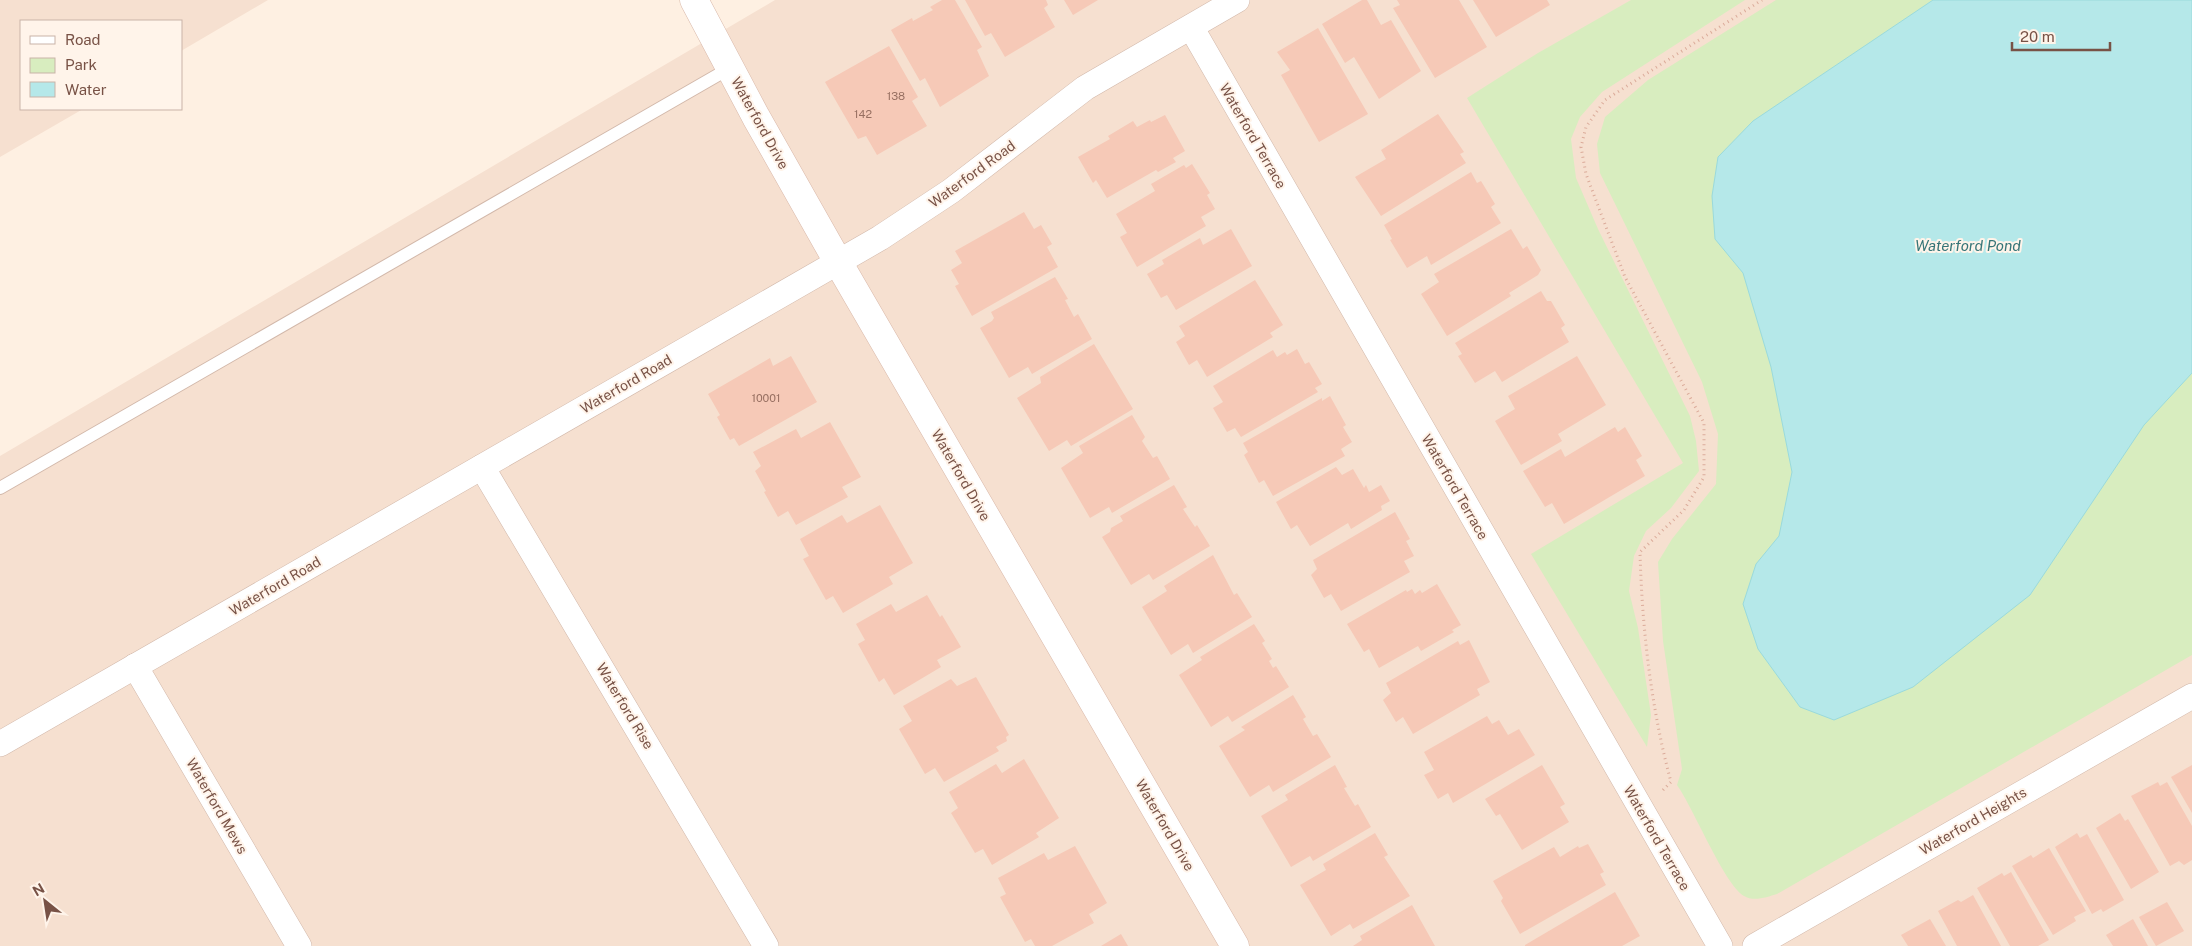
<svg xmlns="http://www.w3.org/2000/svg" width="2192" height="946" viewBox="0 0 2192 946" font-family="'Public Sans',sans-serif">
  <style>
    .residential { fill: #f6e0d0 }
    .green { fill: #d8edbf }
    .water { fill: #b5e8e9; stroke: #9adadc }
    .building { fill: #f6c9b7 }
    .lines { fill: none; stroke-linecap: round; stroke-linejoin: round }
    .lane-casing { stroke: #d2b8aa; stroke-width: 14 }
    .street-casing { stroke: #d2b8aa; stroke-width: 26 }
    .secondary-casing { stroke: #d9b8a9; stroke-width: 29 }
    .path { stroke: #dbab9a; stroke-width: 3; stroke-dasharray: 1 4; stroke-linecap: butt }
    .lane { stroke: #fff; stroke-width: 12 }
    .street { stroke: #fff; stroke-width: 25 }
    .secondary { stroke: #fff; stroke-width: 28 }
    .labels { text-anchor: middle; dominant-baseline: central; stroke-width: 4; stroke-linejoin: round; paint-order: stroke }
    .number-label { font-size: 11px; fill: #987062 }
    .street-label { font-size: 14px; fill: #785246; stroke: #fff4ea }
    .water-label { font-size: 15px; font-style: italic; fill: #367578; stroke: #fff4ea }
  </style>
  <rect width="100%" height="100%" fill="#fef0e2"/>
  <g class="residential">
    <polygon points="0,0 268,0 181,51 181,21 21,21 21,109 83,109 0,157"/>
    <polygon points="775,0 2192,0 2192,946 0,946 0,456"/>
  </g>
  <g class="green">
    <polygon points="1631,0 1745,0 1602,92 1580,117 1571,139 1576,178 1598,229 1690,416 1696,441 1699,471 1671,508 1646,531 1634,556 1629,591 1638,628 1651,715 1647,747 1531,554 1683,463 1467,98 1538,53"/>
    <path d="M1776,0H2192V655L1777,894C1767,897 1754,902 1744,896C1724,884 1694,809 1677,785L1682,769L1663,641L1658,562L1672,539L1716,484L1718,434L1702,382L1600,173L1597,144L1605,117L1648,80Z"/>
  </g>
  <polygon class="water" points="1933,0 2192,0 2192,373 2144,425 2030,595 1913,687 1834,720 1800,707 1758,649 1743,604 1756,564 1779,536 1792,472 1771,367 1743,273 1715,239 1712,196 1718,157 1753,121"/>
  <g class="building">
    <polygon points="942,0 955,0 982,47 977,50 989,76 940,107 925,78 920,81 891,30 912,18 913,21 933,10 930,7"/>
    <polygon points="965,0 1046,0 1048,5 1044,8 1055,27 1005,57 991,33 985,36"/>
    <polygon points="1064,0 1098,0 1073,15"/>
    <polygon points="1362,0 1367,0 1381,25 1391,20 1421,71 1379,99 1354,57 1345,63 1322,24"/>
    <polygon points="1397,0 1459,0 1487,47 1435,78 1393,8 1400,5"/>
    <polygon points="1473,0 1547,0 1550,5 1496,37"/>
    <polygon points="1318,28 1368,114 1319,142 1281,75 1290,70 1277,52"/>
    <polygon points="889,46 918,97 912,101 927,126 877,155 866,136 858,139 825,82"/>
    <polygon points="1438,114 1464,152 1460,154 1466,163 1381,216 1355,177 1386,159 1381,150"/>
    <polygon points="1165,115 1185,151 1173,158 1176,162 1158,172 1156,170 1107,198 1096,180 1093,183 1078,157 1110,139 1108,136 1133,121 1137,127 1150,120 1151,122"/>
    <polygon points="1192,164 1210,193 1207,195 1215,209 1201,217 1206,226 1137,267 1120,237 1127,233 1116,214 1155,191 1151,184 1184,165 1186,168"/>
    <polygon points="1471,172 1477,183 1481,181 1495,204 1491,207 1501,223 1431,265 1427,256 1407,268 1390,240 1392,239 1384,225"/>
    <polygon points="1024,212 1034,229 1041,225 1052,244 1047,247 1058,267 972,316 955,286 959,284 951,270 962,263 955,251"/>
    <polygon points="1231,229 1252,266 1176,310 1167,295 1161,298 1147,274 1164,264 1162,260 1200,238 1203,245"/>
    <polygon points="1511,229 1523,249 1527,246 1541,270 1538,275 1509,293 1511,296 1447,336 1421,294 1439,282 1434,274"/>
    <polygon points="1055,277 1068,299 1065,300 1074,317 1078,314 1092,339 1032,374 1028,367 1009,378 980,328 992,321 994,318 991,312"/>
    <polygon points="1255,280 1283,325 1270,333 1273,337 1207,377 1197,360 1189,365 1176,342 1185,336 1179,326"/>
    <polygon points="1541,291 1547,301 1551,301 1565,325 1561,328 1569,342 1502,382 1495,371 1475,383 1458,356 1462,354 1455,343"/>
    <polygon points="1094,344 1133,409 1071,446 1067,440 1049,451 1017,398 1041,383 1040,377"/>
    <polygon points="1297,349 1305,364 1309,362 1322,384 1315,388 1318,392 1241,437 1235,428 1227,432 1213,408 1223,402 1213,386 1273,350 1277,357 1285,352 1287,355"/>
    <polygon points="791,356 817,402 739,446 734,438 730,440 717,417 720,415 708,394 770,358 773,366"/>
    <polygon points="1577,356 1606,405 1558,434 1562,441 1521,465 1495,421 1515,409 1508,396"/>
    <polygon points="1330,396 1346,425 1343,427 1352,442 1341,449 1345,456 1273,496 1264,480 1259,483 1244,455 1248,452 1243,443 1322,398 1322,401"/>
    <polygon points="1132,415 1145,437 1142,441 1153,458 1157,456 1170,479 1112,513 1109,507 1090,518 1061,468 1083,453 1079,446"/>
    <polygon points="830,422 861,477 842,487 848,497 796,525 788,511 778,517 764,492 766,491 755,471 761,466 753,452 796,429 801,438"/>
    <polygon points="1615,427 1618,432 1625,427 1642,456 1636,460 1645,476 1564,524 1552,503 1545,507 1523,471 1561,449 1565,457"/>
    <polygon points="1336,467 1342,475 1353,469 1364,488 1366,485 1369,492 1381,485 1390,501 1381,506 1382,510 1351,529 1348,523 1310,546 1297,525 1291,529 1276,502"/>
    <polygon points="1174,485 1187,507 1183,509 1195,527 1197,525 1210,546 1153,580 1149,574 1131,585 1102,537 1110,532 1111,528 1123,521 1120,516"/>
    <polygon points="880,505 913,563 889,577 893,584 843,613 833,596 826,600 803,559 809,556 800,539 842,515 847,523"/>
    <polygon points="1395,512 1410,539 1406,541 1414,556 1404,561 1410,572 1341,611 1331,594 1324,598 1311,575 1317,569 1313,560"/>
    <polygon points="1213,555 1234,595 1237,593 1252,617 1193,653 1188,644 1171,655 1142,607 1167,591 1164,586"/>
    <polygon points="1437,584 1461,625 1452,630 1454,632 1421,651 1418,646 1379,668 1369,649 1364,652 1347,624 1406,590 1407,592 1412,589 1415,594 1420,590 1422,593"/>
    <polygon points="927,595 940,617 942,615 961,647 937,660 941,667 894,695 884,678 879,682 858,644 865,640 856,624 891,604 896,612"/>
    <polygon points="1254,624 1265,641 1262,643 1272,659 1269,661 1273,668 1276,666 1289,687 1232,722 1228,716 1211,727 1179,675 1202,660 1200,657"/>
    <polygon points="1469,640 1490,682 1477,689 1480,695 1413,734 1403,717 1396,722 1383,700 1391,693 1386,683 1458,641 1460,645"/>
    <polygon points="976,677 1009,735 1006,737 1007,741 996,747 999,751 944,782 935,768 925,774 899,729 912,721 903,706 951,679 957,686"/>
    <polygon points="1293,695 1306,717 1303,719 1313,736 1317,734 1331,757 1273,792 1269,785 1250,797 1219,746 1245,730 1241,727"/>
    <polygon points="1487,716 1492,724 1499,720 1508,735 1519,729 1535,755 1453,803 1448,793 1438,799 1424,775 1434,770 1424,752"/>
    <polygon points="1024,759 1059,818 1036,833 1039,837 992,865 983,849 975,853 951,813 958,808 949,792 996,764 1002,773"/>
    <polygon points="1335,765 1347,787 1344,788 1355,806 1358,804 1371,827 1313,861 1310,856 1291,867 1261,816 1288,800 1285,795"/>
    <polygon points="1542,765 1565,804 1560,807 1569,822 1522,850 1500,814 1496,816 1485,799"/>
    <polygon points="2192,765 2192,813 2171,777"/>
    <polygon points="2158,782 2160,786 2167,782 2192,826 2192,860 2184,865 2179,861 2170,866 2131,796"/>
    <polygon points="2120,813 2125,821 2128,819 2159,872 2131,889 2096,828"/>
    <polygon points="1375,833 1388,855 1384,857 1410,896 1353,929 1350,924 1331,936 1300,885 1326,870 1323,864"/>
    <polygon points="2077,833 2080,838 2087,834 2124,900 2103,912 2101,909 2092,914 2055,847"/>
    <polygon points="1588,844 1604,872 1600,874 1606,885 1520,934 1501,901 1503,898 1493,881 1554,847 1560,857 1578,846 1579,848"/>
    <polygon points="1075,846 1107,903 1089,914 1094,923 1052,946 1035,946 1031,939 1025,942 1000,897 1006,894 998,878 1044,853 1048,860"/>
    <polygon points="2049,848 2086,911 2074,917 2076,921 2053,935 2012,866 2031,855 2033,858"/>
    <polygon points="2011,872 2049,940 2038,946 2010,946 1977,888 2002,873 2004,876"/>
    <polygon points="1615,892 1640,936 1622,946 1525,946 1525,945"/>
    <polygon points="1973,895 2001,946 1957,946 1938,911 1958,900 1961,902"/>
    <polygon points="2167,902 2184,931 2156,946 2139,917"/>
    <polygon points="1412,905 1435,946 1353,946 1362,940 1360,936"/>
    <polygon points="1930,919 1946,946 1908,946 1901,935"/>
    <polygon points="2133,919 2148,946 2113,946 2106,935"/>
    <polygon points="1121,934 1128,946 1101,946"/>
  </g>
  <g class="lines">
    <g class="lane-casing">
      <polyline id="lane" points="0,488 730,68"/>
    </g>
    <g class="street-casing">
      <g id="street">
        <polyline points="1191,27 1720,946"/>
        <polyline points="482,467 766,946"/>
        <polyline points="135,666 299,946"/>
        <polyline points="0,744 880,238 951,191 1085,88 1237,0"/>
        <polyline points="1755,946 2192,696"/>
      </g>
    </g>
    <g class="secondary-casing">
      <polyline id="secondary" points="694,0 756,117 838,262 1235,946"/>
    </g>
    <path class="path" d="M1663,790L1671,782C1651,708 1642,628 1640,552L1684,510L1704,477V423L1625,277L1586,174L1581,147L1586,127L1605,100L1762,0"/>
    <use href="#lane" class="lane"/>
    <use href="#street" class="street"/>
    <use href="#secondary" class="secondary"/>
  </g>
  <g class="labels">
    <g class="number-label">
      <text x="896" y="96">138</text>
      <text x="863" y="114">142</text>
      <text x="766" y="398">10001</text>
    </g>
    <g class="street-label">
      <text transform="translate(760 123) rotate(61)">Waterford Drive</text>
      <text transform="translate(1253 136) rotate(60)">Waterford Terrace</text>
      <text transform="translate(972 174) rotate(-36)">Waterford Road</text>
      <text transform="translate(626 384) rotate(-30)">Waterford Road</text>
      <text transform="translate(961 475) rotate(60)">Waterford Drive</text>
      <text transform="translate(1455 487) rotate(60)">Waterford Terrace</text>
      <text transform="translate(275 586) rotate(-30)">Waterford Road</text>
      <text transform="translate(625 706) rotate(59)">Waterford Rise</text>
      <text transform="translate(217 806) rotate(60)">Waterford Mews</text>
      <text transform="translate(1973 821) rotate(-30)">Waterford Heights</text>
      <text transform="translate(1165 825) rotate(60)">Waterford Drive</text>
      <text transform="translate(1657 838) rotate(60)">Waterford Terrace</text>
    </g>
    <g class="water-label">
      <text x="1968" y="245">Waterford Pond</text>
    </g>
  </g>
  <rect x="20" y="20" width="162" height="90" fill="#fff4ea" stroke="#c9b3a8"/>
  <rect x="30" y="36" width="25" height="8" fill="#ffffff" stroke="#c9b3a8"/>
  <text x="65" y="45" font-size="15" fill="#785246">Road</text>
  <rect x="30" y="58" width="25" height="15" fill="#d8edbf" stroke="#c9b3a8"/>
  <text x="65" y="70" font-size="15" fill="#785246">Park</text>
  <rect x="30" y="82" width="25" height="15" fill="#b5e8e9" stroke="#c9b3a8"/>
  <text x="65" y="95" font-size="15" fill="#785246">Water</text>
  <g transform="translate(45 901) rotate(330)" stroke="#fff4ea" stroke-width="4" paint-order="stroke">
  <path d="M0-4L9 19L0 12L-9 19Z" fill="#785246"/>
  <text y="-8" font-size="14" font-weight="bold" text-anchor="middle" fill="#785246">N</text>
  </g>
  <path d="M2012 42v8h98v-8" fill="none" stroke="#785246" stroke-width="2.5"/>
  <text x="2020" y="42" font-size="15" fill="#785246" stroke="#fff4ea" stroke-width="4" paint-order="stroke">20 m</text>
</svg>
